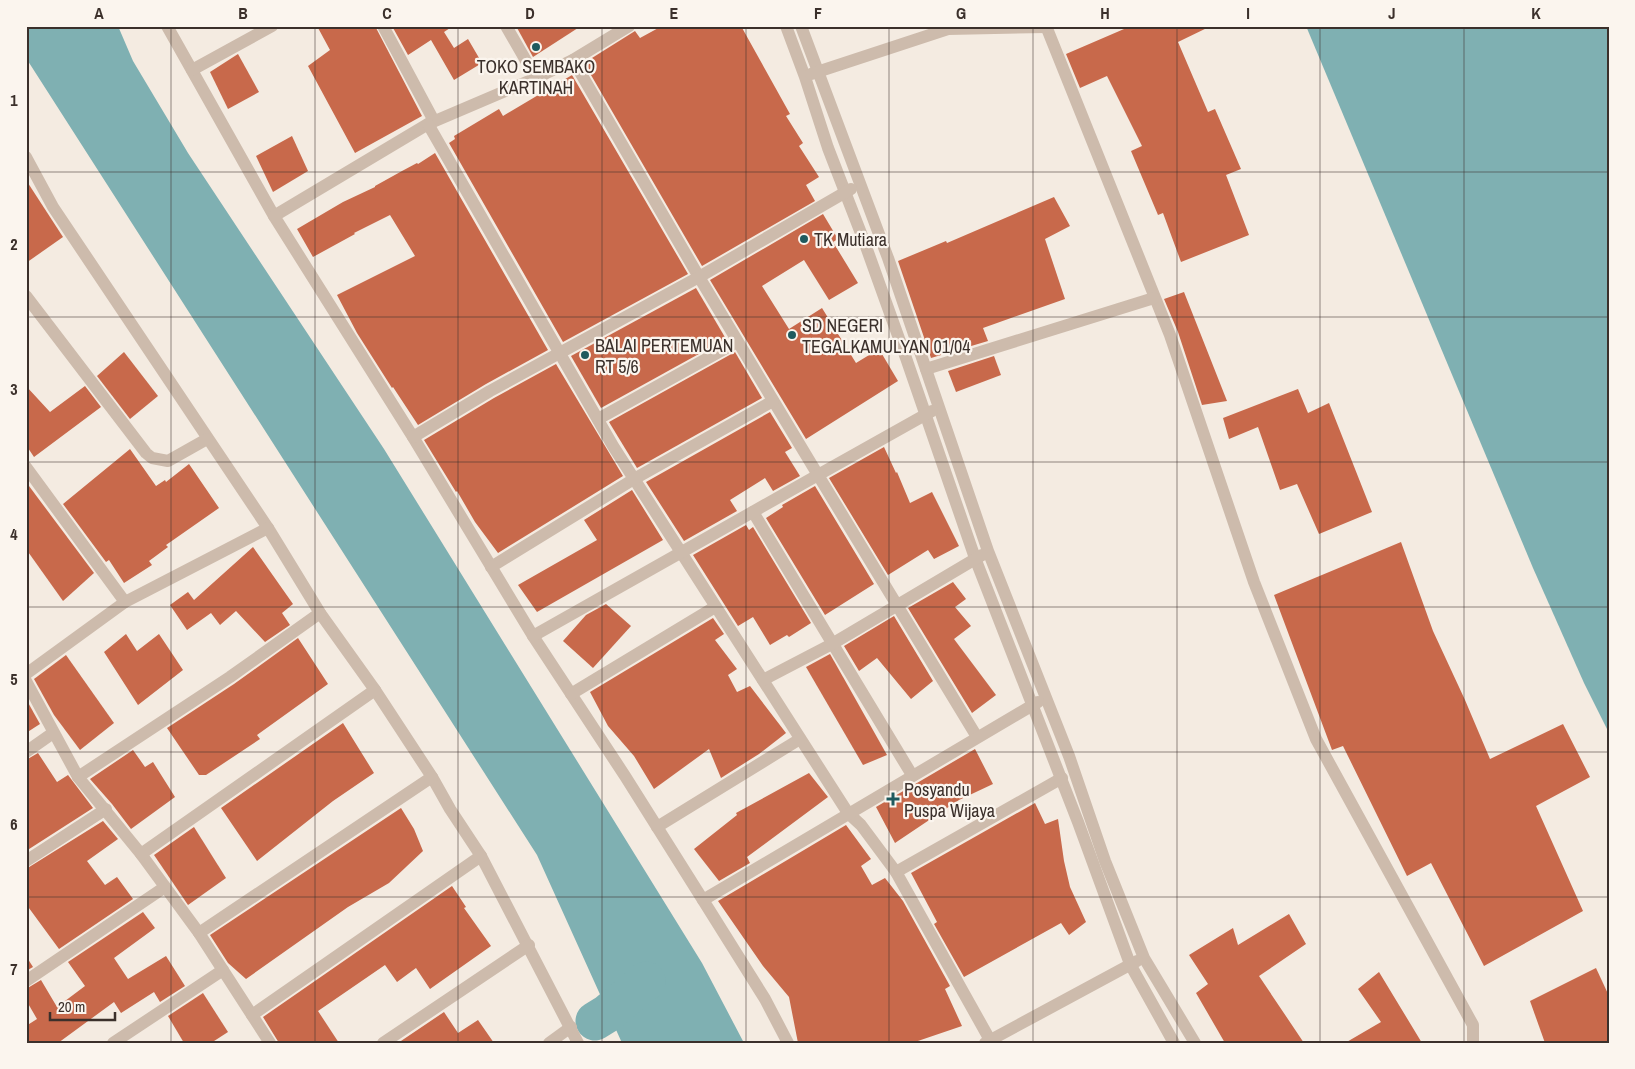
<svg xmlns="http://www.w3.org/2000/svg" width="1635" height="1069" viewBox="0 0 1635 1069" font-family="'Archivo Narrow',sans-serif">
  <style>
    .water { fill: #7fb0b2 }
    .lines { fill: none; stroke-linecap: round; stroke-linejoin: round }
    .river { stroke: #7fb0b2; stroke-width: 39 }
    .building { fill: #c8694b }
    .minor { stroke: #cdbbac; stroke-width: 12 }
    .grid { fill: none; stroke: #3b302b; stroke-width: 1; stroke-opacity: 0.55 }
    .poi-dot { fill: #1f5a5e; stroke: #fbf5ee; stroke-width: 2 }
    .labels { text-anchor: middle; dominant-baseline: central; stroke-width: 4.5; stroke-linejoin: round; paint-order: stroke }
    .poi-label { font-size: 18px; fill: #3b302b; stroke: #fbf5ee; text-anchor: start }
    .neatline { fill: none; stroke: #3b302b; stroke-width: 2 }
    .grid-label { font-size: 16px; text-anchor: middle; font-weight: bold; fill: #3b302b }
  </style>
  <rect width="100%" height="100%" fill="#f4ebe1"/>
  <g class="water">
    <polygon points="26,26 118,26 133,61 188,153 384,449 702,963 744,1043 622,1043 537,855 26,58"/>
    <polygon points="1306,26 1609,26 1609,733 1584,683 1533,568"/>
  </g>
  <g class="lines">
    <polyline class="river" points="595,1021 608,1013 646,981"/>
  </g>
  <g class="building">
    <polygon points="317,26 375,26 422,116 355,153 308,66 330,50"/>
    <polygon points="392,26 453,26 444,32 454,48 468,39 482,63 454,80 431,40 408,55"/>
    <polygon points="516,26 581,26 533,57"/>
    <polygon points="662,26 741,26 790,114 786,116 803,143 799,146 819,177 806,185 815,201 702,266 584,63 635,31 640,38"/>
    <polygon points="1131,26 1211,26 1178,42 1208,112 1215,109 1241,169 1226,175 1249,235 1181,262 1163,213 1158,215 1131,151 1142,146 1107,76 1080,88 1066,54"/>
    <polygon points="238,54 259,92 228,109 210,72"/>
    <polygon points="572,75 688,274 563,342 449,143 455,139 454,136 499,109 503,116"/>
    <polygon points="292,136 308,171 273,192 256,156"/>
    <polygon points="435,153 548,350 486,384 418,425 393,387 392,388 357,333 337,295 415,256 390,215 354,233 355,234 313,257 297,229 343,202 375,187 375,186 402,171 417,163 418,164"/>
    <polygon points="26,180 63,237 26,263"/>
    <polygon points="1054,197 1070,226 1045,239 1065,299 983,328 988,341 931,358 898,261 946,241 947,243"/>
    <polygon points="823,214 838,239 833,242 858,283 829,300 804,260 762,286 789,329 822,308 856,363 879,349 898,381 806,439 710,280"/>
    <polygon points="696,288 726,339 601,408 571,356"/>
    <polygon points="1184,292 1227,401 1202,405 1178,332 1164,299"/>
    <polygon points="124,352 158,396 130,419 97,376"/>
    <polygon points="735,352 762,398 637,468 609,422"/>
    <polygon points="994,356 1001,375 956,392 948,371"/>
    <polygon points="556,364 623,476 498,553 475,522 457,491 456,492 424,440 494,398"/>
    <polygon points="26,386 50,412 85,386 101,407 34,457 26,445"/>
    <polygon points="1298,389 1308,413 1329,403 1372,512 1319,534 1297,484 1280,490 1258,427 1229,439 1223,418"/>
    <polygon points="770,412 792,448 785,452 800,476 773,491 765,478 730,500 737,511 684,541 646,482"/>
    <polygon points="884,447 896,473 897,472 910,503 932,492 959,546 934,559 928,550 888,575 829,478"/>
    <polygon points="130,449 156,486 165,480 166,482 189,464 219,508 166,545 168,547 149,561 152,565 124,583 109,560 106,562 63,504"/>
    <polygon points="26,482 94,573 63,601 26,549"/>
    <polygon points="815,486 874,584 825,615 766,518 783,507 782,505"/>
    <polygon points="632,490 663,540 537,612 518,585 597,540 584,520"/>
    <polygon points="746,525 749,530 753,527 811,623 789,637 787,635 770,645 753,617 738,626 693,555"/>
    <polygon points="1401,542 1433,631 1465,700 1490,759 1563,724 1590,777 1536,806 1583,911 1484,966 1431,863 1407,876 1343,746 1332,750 1274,595"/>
    <polygon points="253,547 293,604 282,613 290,625 265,642 236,611 220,625 211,613 187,630 170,605 188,592 194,600"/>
    <polygon points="953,582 966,599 955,607 971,626 954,639 996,695 972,713 908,608"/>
    <polygon points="606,604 631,626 593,668 563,641 586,615"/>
    <polygon points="894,616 933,681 911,699 877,658 859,671 844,646"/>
    <polygon points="713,618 724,634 715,640 737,669 728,675 737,692 750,686 786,733 759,754 721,778 709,749 654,789 634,756 608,726 590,692"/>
    <polygon points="126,634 137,651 159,634 183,670 138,705 104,652"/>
    <polygon points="298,638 328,684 257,735 260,739 206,775 199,775 167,728 234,684"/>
    <polygon points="830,654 847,684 887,755 863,765 806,667"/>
    <polygon points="66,655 114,723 80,750 54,715 34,679"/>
    <polygon points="26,699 40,724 26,733"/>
    <polygon points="343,723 374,773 333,801 257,861 221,808"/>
    <polygon points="975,749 993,784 959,800 895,843 876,807"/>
    <polygon points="133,750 145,767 153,762 175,797 131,829 112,804 90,779"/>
    <polygon points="38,753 57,782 68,775 93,808 26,851 26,760"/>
    <polygon points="809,773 828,797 747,857 750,863 719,881 694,849 737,815 736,813"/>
    <polygon points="1035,803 1045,824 1058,819 1064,861 1070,887 1086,922 1069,935 1061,923 964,977 934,924 937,922 911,873"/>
    <polygon points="401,808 414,829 423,851 389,883 348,907 246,979 228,963 210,935"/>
    <polygon points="103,821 118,839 87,861 105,885 117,877 133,899 59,949 26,904 26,869"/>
    <polygon points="846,825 871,859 861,866 872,885 885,878 903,901 950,986 945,989 962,1026 912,1043 798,1043 789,997 763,966 718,901"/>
    <polygon points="194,827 226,878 188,905 154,855"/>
    <polygon points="452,886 466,907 464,908 491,946 430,989 416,968 397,982 385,965 318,1011 339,1043 279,1043 263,1017"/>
    <polygon points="143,912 155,928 114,958 128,979 166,956 185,986 160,1002 154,992 121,1013 114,1002 58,1043 26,1043 26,1026 37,1019 26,1000 26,989 41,980 57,1007 85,986 68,962"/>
    <polygon points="1289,914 1306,944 1259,976 1304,1043 1225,1043 1196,993 1208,984 1189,955 1233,928 1238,945"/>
    <polygon points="26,956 33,967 26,971"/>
    <polygon points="1596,968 1609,996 1609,1043 1545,1043 1530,1001"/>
    <polygon points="1379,972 1422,1043 1345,1043 1381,1022 1358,989"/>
    <polygon points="203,993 228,1032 211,1043 184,1043 168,1016"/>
    <polygon points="444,1012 458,1033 478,1020 494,1043 398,1043"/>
  </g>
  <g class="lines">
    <g class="minor">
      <polyline points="167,26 274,216"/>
      <polyline points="383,26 434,121"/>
      <polyline points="506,26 536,78"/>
      <polyline points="629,26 573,60 536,78 428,124 274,216 413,437 533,636 625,776 703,900"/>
      <polyline points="786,26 805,77 828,148 864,241 906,358 975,558 1078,822 1130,964 1174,1043"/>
      <polyline points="801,26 888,258 988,551 1069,756 1105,861 1144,958 1195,1043"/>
      <polyline points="1046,26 1170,335 1254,582 1316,739 1473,1025 1473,1043"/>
      <polyline points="573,60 699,277 818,475 932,411"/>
      <polyline points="192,70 272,26"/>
      <polyline points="811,74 948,29 1046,27"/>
      <polyline points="428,124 613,446 848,813 861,825 896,872 990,1040"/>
      <polyline points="26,157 53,207 268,528 320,613 375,690 432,777 450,809 481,856 578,1043"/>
      <polyline points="26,296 146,453 152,458 168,461 207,439"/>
      <polyline points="926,369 1154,298"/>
      <polyline points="598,419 737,342"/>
      <polyline points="413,437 490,391 699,277 851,189"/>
      <polyline points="26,467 125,602"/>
      <polyline points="753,512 912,775"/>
      <polyline points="491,567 634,479 773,401"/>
      <polyline points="533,636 818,475 977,737"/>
      <polyline points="26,674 125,602 268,528"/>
      <polyline points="763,680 832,644 982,555"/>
      <polyline points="26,681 78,777 141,854 199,933 270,1043"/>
      <polyline points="571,694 715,607"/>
      <polyline points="26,752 53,733"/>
      <polyline points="78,777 230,677 320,613"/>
      <polyline points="657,827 800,739"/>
      <polyline points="141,854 375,690"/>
      <polyline points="26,861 106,809"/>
      <polyline points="896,872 1062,778"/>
      <polyline points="199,933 432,777"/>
      <polyline points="26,981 165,887"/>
      <polyline points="252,1015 481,856"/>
      <polyline points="113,1043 223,970"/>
      <polyline points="383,1043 529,945"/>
      <polyline points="549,1043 571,1027"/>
      <polyline points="788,1043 765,999 703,900 1038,702"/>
      <polyline points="985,1043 1137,961"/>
    </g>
  </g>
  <path class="grid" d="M171,26V1043M315,26V1043M458,26V1043M602,26V1043M746,26V1043M889,26V1043M1033,26V1043M1177,26V1043M1320,26V1043M1464,26V1043M26,172H1609M26,317H1609M26,462H1609M26,607H1609M26,752H1609M26,897H1609"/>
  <g class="poi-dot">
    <circle cx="536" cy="47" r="5"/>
    <circle cx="804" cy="239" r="5"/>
    <circle cx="792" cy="335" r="5"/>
    <circle cx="585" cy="355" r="5"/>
    <path d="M890.5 791.5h5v5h5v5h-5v5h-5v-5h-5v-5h5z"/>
  </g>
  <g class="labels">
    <g class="poi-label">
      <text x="536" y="66" text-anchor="middle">TOKO SEMBAKO<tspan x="536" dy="21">KARTINAH</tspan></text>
      <text x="814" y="239">TK Mutiara</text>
      <text x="802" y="325">SD NEGERI<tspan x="802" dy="21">TEGALKAMULYAN 01/04</tspan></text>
      <text x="595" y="345">BALAI PERTEMUAN<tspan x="595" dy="21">RT 5/6</tspan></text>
      <text x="904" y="789">Posyandu<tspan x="904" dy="21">Puspa Wijaya</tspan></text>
    </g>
  </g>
  <rect width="1635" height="1069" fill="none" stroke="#fbf5ee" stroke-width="55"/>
  <path d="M50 1012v8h65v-8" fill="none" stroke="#3b302b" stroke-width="2.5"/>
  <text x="58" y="1012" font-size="15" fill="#3b302b" stroke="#fbf5ee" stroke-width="4" paint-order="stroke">20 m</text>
  <rect x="28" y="28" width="1580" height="1014" class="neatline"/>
  <g class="grid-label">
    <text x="99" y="19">A</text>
    <text x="243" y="19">B</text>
    <text x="387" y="19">C</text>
    <text x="530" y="19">D</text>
    <text x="674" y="19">E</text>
    <text x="818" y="19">F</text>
    <text x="961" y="19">G</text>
    <text x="1105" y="19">H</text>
    <text x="1248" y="19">I</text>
    <text x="1392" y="19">J</text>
    <text x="1536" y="19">K</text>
    <text x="14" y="106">1</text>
    <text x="14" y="250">2</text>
    <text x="14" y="395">3</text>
    <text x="14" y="540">4</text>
    <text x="14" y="685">5</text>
    <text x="14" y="830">6</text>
    <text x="14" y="975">7</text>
  </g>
</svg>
